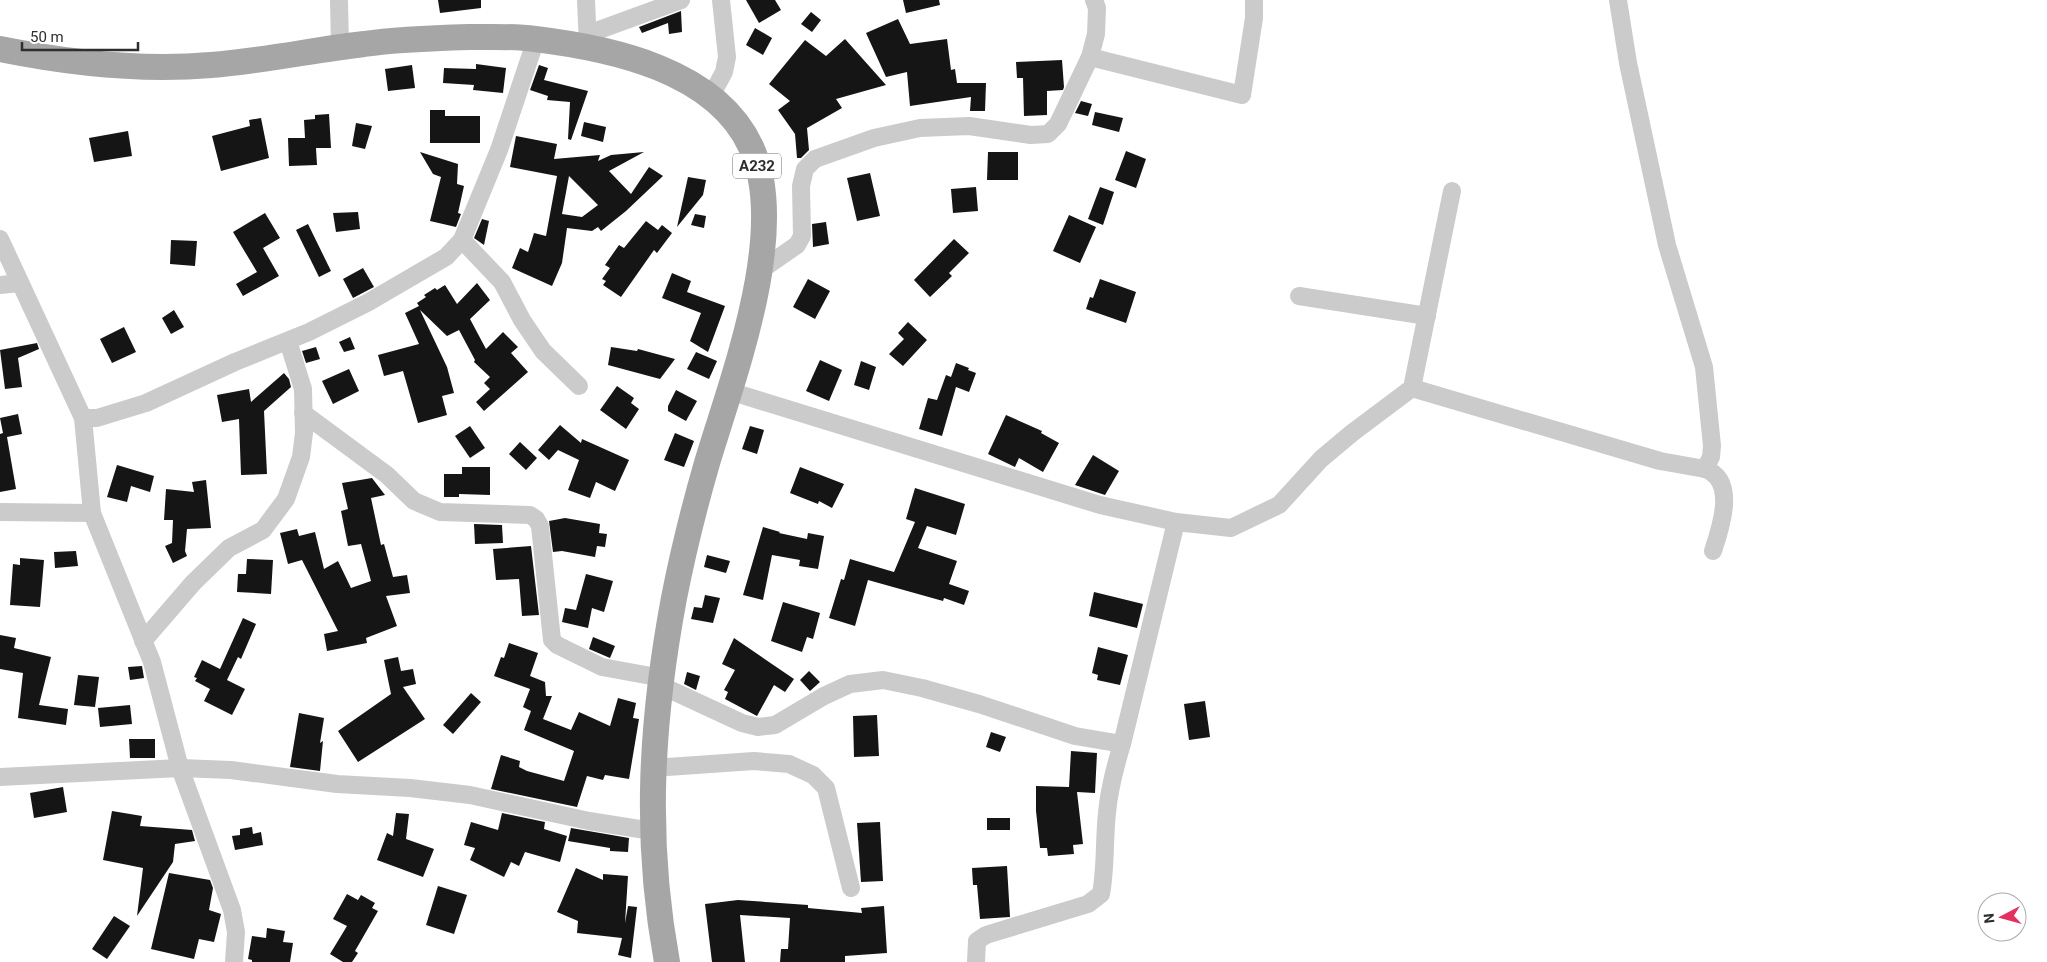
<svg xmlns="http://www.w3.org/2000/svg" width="2047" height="962" viewBox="0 0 2047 962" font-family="Roboto,sans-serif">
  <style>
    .building { fill: #151515; fill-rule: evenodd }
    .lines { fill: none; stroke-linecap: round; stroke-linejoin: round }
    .street { stroke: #cbcbcb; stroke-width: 18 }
    .primary { stroke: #a6a6a6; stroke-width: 26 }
    .labels { text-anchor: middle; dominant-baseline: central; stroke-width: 5; stroke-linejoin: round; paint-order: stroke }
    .shield { fill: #fff; stroke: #6d6d6d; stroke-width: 1 }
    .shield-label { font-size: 15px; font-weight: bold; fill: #2e2e2e }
  </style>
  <rect width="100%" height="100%" fill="#fff"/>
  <g class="building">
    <polygon points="438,0 481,0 481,8 440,13"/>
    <polygon points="746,0 775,0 781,10 759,23"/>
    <polygon points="903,0 939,0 940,5 906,13"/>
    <polygon points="681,11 682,32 669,34 668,23 642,33 639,27"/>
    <polygon points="811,12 821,20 812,32 801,24"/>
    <polygon points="898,19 910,44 947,39 951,70 955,69 957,83 986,83 985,111 970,111 971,97 910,106 907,72 886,77 866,33"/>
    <polygon points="755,28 772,38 763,55 746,45"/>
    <polygon points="845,39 886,85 836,99 842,108 807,128 809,150 801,158 797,158 795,134 778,110 790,101 769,84 805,40 826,56"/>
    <polygon points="1062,60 1064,87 1063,90 1047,91 1047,115 1024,116 1023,78 1017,78 1016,62"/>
    <polygon points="476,64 506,68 503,93 473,90 474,85 443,83 444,68 476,69"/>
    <polygon points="412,65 415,88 388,91 385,69"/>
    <polygon points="539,65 548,68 544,80 588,91 571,140 568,139 570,102 547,100 548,96 530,90"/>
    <polygon points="1081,101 1092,104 1088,116 1075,113"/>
    <polygon points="430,110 445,110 445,116 480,116 480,143 430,143"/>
    <polygon points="1095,112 1123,118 1119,132 1092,125"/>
    <polygon points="329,114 331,148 316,148 317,165 289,166 288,138 305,138 304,120 315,119 315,115"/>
    <polygon points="261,118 269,158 221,171 212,136 250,126 249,120"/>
    <polygon points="584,122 606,127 603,142 581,136"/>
    <polygon points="356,123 372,126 365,149 352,146"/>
    <polygon points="128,131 132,156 94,162 89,138"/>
    <path d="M516,136L557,144L554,159L600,155L598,161L611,155L644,152L609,171L631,194L649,167L663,176L626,211L601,231L598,227L592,231L567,228L562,263L552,286L512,268L520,248L528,252L534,233L546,236L557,176L510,167ZM569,176L598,205L582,217L562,214Z"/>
    <polygon points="1126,151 1146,159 1136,188 1115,180"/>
    <polygon points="420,152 458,164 457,184 464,186 458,213 461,214 456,227 430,221 441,177 433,174"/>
    <polygon points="988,152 1018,152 1018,180 987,180"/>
    <polygon points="870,173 880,216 857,221 847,178"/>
    <polygon points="688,177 706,180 703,195 677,227"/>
    <polygon points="976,187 978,211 953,213 951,189"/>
    <polygon points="1100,187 1114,192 1103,225 1088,219"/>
    <polygon points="358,212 360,229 336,232 333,213"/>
    <polygon points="265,213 280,238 263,248 279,276 243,296 236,284 257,272 233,232"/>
    <polygon points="695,214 706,216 704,228 691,225"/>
    <polygon points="1069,215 1096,227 1080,263 1053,251"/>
    <polygon points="482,219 489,221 484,245 474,238"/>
    <polygon points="646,221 658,230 662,225 672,233 657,253 654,250 621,297 603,285 606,281 602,279 610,268 605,265 619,245 624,248"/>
    <polygon points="826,222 829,244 813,247 812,224"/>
    <polygon points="308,224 331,271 319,277 296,230"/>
    <polygon points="954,239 969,253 949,273 952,276 930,297 914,280"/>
    <polygon points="171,240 197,241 195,266 170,264"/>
    <polygon points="363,268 374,287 353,298 343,279"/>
    <polygon points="672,273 691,281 687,292 725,306 708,352 690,341 701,313 662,298"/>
    <polygon points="808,279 830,291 815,319 793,307"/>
    <polygon points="1100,279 1136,292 1126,323 1086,309 1090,297 1093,298"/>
    <polygon points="477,283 490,300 470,319 486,349 503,332 518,347 511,353 528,372 484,411 476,402 490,389 484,383 490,377 474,362 475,360 459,330 447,336 420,310 447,367 454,393 442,396 447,415 418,423 403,371 384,376 378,355 419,344 405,313 419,306 417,303 426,297 424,295 435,288 437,290 445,285 457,304"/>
    <polygon points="174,310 184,327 171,334 162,318"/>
    <polygon points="908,322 927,340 903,366 889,354 904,339 898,333"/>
    <polygon points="124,327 136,352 112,363 100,339"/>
    <polygon points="350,337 355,349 344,352 339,342"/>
    <polygon points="37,343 39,349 18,358 22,387 5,389 0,350"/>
    <polygon points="316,347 320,359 306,363 302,351"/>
    <polygon points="611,347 637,351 638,349 675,359 660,379 608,365"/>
    <polygon points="696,352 717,361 709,379 687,369"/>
    <polygon points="820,360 842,370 829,401 806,391"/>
    <polygon points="861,361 876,367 869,390 854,385"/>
    <polygon points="956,363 969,368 968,370 976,373 969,392 956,387 942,436 919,429 928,398 937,400 946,375 951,377"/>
    <polygon points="349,369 359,391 333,404 322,381"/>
    <polygon points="284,373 289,379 291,387 264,411 267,474 241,475 239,419 222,422 217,395 249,389 251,402"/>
    <polygon points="617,386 634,398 631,403 639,409 626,429 600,410"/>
    <polygon points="676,390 697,401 686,421 668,411 668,406"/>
    <polygon points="18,414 22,434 7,437 16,489 0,492 0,434 3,433 0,418"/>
    <polygon points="1006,415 1042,431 1041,433 1059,443 1043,472 1019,458 1015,467 988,454"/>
    <polygon points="560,425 581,443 582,439 629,460 615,491 596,482 590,498 568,490 579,460 558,450 549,460 538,450"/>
    <polygon points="470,426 485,448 470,458 455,436"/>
    <polygon points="750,426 764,430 757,454 742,449"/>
    <polygon points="675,433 694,441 684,467 664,460"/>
    <polygon points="520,442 537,458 526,470 509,454"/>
    <polygon points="1093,455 1119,471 1105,495 1075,485"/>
    <polygon points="117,465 154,476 150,492 131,486 127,502 107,497"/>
    <polygon points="462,467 490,467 490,495 459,494 459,497 444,497 444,474 462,474"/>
    <polygon points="800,467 844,484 832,508 819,501 818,504 790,493"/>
    <polygon points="372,478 385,495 371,498 381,545 384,544 393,577 407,575 410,593 386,596 397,626 366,638 367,643 327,651 324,634 338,631 302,560 288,564 280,533 297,529 299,536 315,532 324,569 338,561 351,588 371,581 361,544 348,546 341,511 348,509 342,483"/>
    <polygon points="206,480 211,528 187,529 185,551 187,556 173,563 165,546 172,543 173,520 164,520 166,489 194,492 192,482"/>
    <polygon points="915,488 965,504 956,535 927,526 918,548 957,561 949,584 969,591 964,605 944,598 943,601 868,580 855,626 829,618 841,579 844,580 850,559 894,572 915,522 906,519"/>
    <polygon points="565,518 600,524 599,533 607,534 605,547 597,546 595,557 562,551 553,552 549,521"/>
    <polygon points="474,524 502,525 503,543 475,544"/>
    <polygon points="763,527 780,532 779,533 807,539 808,533 824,536 818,569 799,566 800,560 772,555 763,600 743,595"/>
    <polygon points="531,546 539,615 522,616 519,579 496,580 493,549"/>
    <polygon points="76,551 78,566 55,568 54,552"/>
    <polygon points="707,555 730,561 726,573 704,567"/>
    <polygon points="20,558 44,560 40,607 10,605 13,564 20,565"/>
    <polygon points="247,559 273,560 271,594 237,592 238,574 246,574"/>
    <polygon points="586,574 613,581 604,612 592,608 588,628 562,622 565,608 576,610"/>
    <polygon points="1094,592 1143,604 1137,628 1089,616"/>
    <polygon points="705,595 720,598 713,623 691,619 694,607 702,608"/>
    <polygon points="783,602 820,613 813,639 807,637 802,652 771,641"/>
    <polygon points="243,618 256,624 241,659 238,657 227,680 245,689 232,715 204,701 210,689 195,681 197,678 194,677 202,660 220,669"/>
    <polygon points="0,635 16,638 14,648 51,657 39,705 68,709 66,725 18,718 23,673 0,669"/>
    <polygon points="593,637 615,646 610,658 589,649"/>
    <polygon points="734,638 794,679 785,692 774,685 757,716 725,699 728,692 724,690 735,670 722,664"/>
    <polygon points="509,643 538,653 530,676 545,682 546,696 552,696 543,719 571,730 579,712 610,726 618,698 636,703 633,718 639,719 629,779 605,775 603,780 587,776 577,807 491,789 501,755 520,761 519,767 527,771 564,781 574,751 524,730 531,711 523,707 530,689 494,676 501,657 504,658"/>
    <polygon points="1098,647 1128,655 1120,685 1097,680 1098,675 1092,673"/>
    <polygon points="398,657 401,671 413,669 416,684 403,687 425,719 358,762 338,731 391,694 384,660"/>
    <polygon points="142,666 144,678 130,680 128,667"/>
    <polygon points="809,671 820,682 810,691 800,680"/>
    <polygon points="687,672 700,676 696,690 684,684"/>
    <polygon points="78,675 99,677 95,707 74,705"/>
    <polygon points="471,693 481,702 453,734 443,725"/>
    <polygon points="1205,701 1210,737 1189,740 1184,704"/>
    <polygon points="130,705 132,724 100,727 98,708"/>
    <polygon points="299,713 324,718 320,743 323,741 320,771 290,767"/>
    <polygon points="877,715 879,756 854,757 853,716"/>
    <polygon points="991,732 1006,737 1000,752 986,747"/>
    <polygon points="129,739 155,739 155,758 130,758"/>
    <polygon points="1071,751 1097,753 1095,793 1077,792 1083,844 1073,845 1074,854 1048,856 1047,848 1040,848 1036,811 1036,786 1069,787"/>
    <polygon points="63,787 67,812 34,818 30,793"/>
    <polygon points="112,811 142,816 140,826 192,830 195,841 175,844 173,862 137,916 143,868 103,860"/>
    <polygon points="396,813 409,814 406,839 434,849 423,877 377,860 387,833 393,836"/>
    <polygon points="502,813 545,822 544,829 567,836 560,862 525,852 519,866 511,862 504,877 470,860 475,848 464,845 471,822 498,830"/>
    <rect x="987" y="818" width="23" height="12"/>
    <polygon points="880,822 883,881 861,882 857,823"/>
    <polygon points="252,827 253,834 261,832 263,845 235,850 232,836 240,835 240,829"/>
    <polygon points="571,828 629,838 628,852 610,851 610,848 568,841"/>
    <polygon points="1007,866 1010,917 980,919 977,885 973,885 972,868"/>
    <polygon points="576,868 603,880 603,874 628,876 625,923 628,906 637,907 631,958 618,955 622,938 577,933 578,921 557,912"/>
    <polygon points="169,873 210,880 213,888 209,910 221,914 214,942 199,939 194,959 151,949"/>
    <polygon points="438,886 467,895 454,934 426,925"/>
    <polygon points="347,894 358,900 361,895 375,903 372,908 378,911 355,951 358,953 352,962 343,962 330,954 347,926 333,919"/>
    <polygon points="738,900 808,905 808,908 862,913 861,908 884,906 887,953 845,956 845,962 780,962 781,949 788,949 790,918 740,915 745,962 712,962 705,904"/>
    <polygon points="114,916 130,926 107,959 92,949"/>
    <polygon points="267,928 285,931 283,942 293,943 290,962 252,962 252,960 248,959 252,936 266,938"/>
  </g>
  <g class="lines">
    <g class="street">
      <polyline points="339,0 340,47"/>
      <polyline points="586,0 588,45"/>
      <path d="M1618,0L1628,63L1667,245L1704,367L1712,446L1711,457L1705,469C1737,480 1721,527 1713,551"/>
      <polyline points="588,34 681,0"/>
      <polyline points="1090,57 1242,95 1254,18 1254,0"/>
      <polyline points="711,96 724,72 727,57 721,0"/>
      <polyline points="0,239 83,418 92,513 152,662 180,768 232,910 236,932 234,962"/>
      <polyline points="462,240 502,282 522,320 543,351 579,386"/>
      <polyline points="758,272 797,245 802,236 801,186 805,169 815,159 874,138 920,128 969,126 1031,135 1048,134 1058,124 1090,57 1096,34 1097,8 1094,0"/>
      <polyline points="0,285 20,283"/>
      <polyline points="1299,296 1427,316"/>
      <polyline points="1412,388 1660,461 1705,469"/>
      <polyline points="729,391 1100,505 1176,522 1231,528 1279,505 1321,459 1352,433 1412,388 1452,191"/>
      <polyline points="303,413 387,475 414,501 440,512 530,515 536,519 540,526 552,640 557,645 602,667 662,678"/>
      <polyline points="83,418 97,418 146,403 235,362 309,332 367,303 446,257 462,240 499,150 536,39"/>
      <polyline points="0,512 92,513"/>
      <polyline points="143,641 193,583 229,548 263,530 286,499 301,457 304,433 303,389 288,341"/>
      <polyline points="660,685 742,723 758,727 775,725 824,696 850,684 883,680 922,688 979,704 1075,736 1122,744"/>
      <polyline points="653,768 754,761 789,764 813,775 826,788 851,888"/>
      <polyline points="0,777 180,768 231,770 337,784 410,788 470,795 589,821 652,831"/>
      <path d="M976,962L977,941L986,935L1088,904L1101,894C1106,867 1104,840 1107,813C1109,789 1115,767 1122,744L1176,522"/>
    </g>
    <path class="primary" d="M0,49C69,63 140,71 211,65C262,61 313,50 364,44C399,39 434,38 469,37C491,37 513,36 535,39C610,48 716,70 751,147C790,231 732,379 707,463C694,508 683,552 674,598C651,721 644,838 667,962"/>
  </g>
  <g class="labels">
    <rect class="shield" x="733" y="153.5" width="48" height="25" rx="4"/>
    <g class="shield-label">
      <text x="757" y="166">A232</text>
    </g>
  </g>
  <g transform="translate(2002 917) rotate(264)"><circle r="24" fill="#ffffff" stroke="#ababab"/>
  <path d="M0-4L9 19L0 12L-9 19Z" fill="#e4305f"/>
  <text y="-8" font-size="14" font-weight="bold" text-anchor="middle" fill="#2e2e2e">N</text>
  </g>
  <path d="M22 42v8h116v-8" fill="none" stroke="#2e2e2e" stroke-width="2.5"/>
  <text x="30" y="42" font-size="15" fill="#2e2e2e" stroke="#ffffff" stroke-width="4" paint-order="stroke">50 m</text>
</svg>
